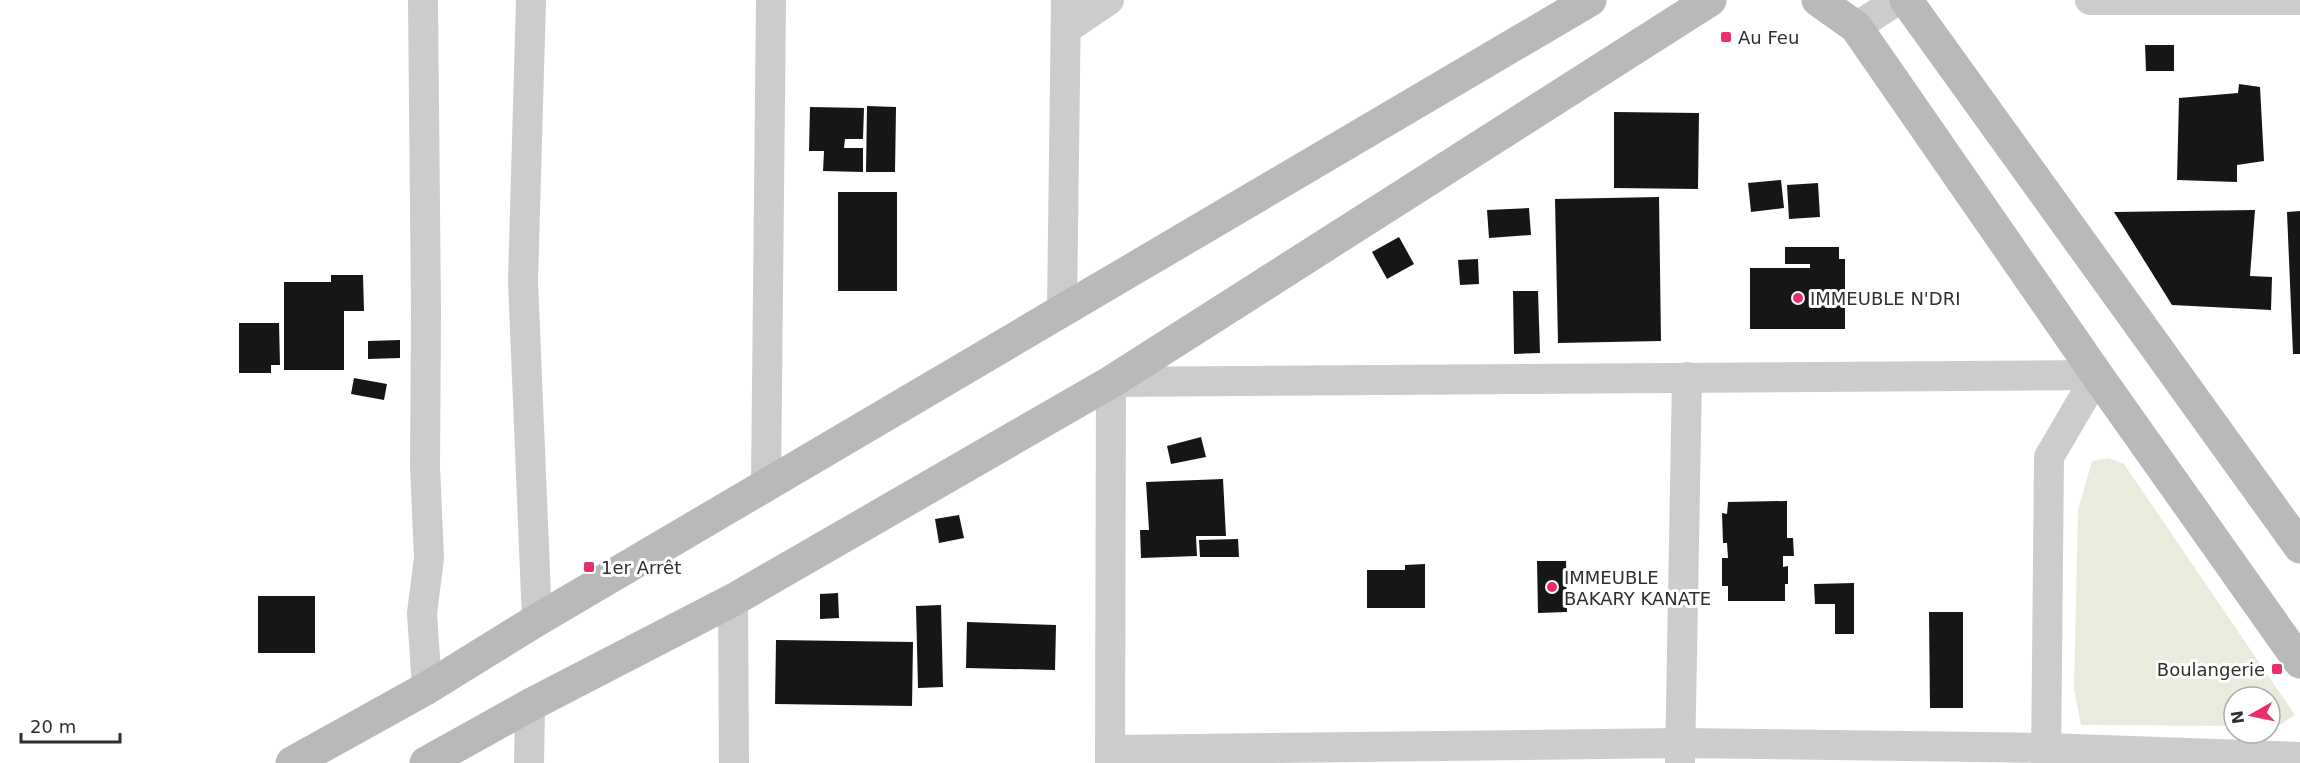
<svg xmlns="http://www.w3.org/2000/svg" width="2300" height="763" viewBox="0 0 2300 763" font-family="'DejaVu Sans',sans-serif">
  <style>
    .green { fill: #e9ecdd }
    .building { fill: #161616 }
    .lines { fill: none; stroke-linecap: round; stroke-linejoin: round }
    .street { stroke: #ccc; stroke-width: 30 }
    .secondary { stroke: #b9b9b9; stroke-width: 33 }
    .poi-dot { fill: #e82f68; stroke: #fff; stroke-width: 2 }
    .labels { text-anchor: middle; dominant-baseline: central; stroke-width: 6; stroke-linejoin: round; paint-order: stroke }
    .poi-label { font-size: 18px; fill: #2f2f2f; stroke: #fff; text-anchor: start }
  </style>
  <rect width="100%" height="100%" fill="#fff"/>
  <polygon class="green" points="2109,458 2124,464 2295,715 2278,726 2270,726 2270,697 2234,697 2234,726 2081,725 2074,689 2078,510 2092,461"/>
  <g class="building">
    <polygon points="2145,45 2174,45 2174,71 2146,71"/>
    <polygon points="2239,84 2260,87 2264,161 2237,165 2237,182 2177,180 2179,98 2238,93"/>
    <polygon points="867,106 896,107 895,172 866,172"/>
    <polygon points="810,107 864,108 863,139 845,139 844,148 863,148 863,172 823,171 824,151 809,151"/>
    <polygon points="1614,112 1699,113 1698,189 1614,188"/>
    <polygon points="1781,180 1784,208 1751,212 1748,183"/>
    <polygon points="1818,183 1820,217 1789,219 1787,185"/>
    <rect x="838" y="192" width="59" height="99"/>
    <polygon points="1659,197 1661,341 1558,343 1555,199"/>
    <polygon points="1529,208 1531,235 1489,238 1487,210"/>
    <polygon points="2255,210 2250,276 2272,277 2271,310 2172,305 2114,212"/>
    <polygon points="2300,211 2300,354 2293,354 2287,212"/>
    <polygon points="1399,237 1414,264 1387,279 1372,252"/>
    <polygon points="1785,247 1839,247 1839,259 1845,259 1845,329 1750,329 1750,268 1810,268 1810,264 1785,264"/>
    <polygon points="1478,259 1479,284 1460,285 1458,260"/>
    <polygon points="331,275 363,275 364,311 344,311 344,370 284,370 284,282 331,282"/>
    <polygon points="1513,291 1538,291 1540,353 1514,354"/>
    <polygon points="239,323 279,323 280,365 271,365 271,373 239,373"/>
    <polygon points="400,340 400,358 368,359 368,341"/>
    <polygon points="354,378 387,384 384,400 351,394"/>
    <polygon points="1201,437 1206,457 1171,464 1167,446"/>
    <polygon points="1223,479 1226,536 1196,536 1197,556 1141,558 1140,530 1149,530 1146,482"/>
    <polygon points="1787,501 1787,538 1793,538 1794,556 1783,556 1783,567 1788,566 1788,584 1785,584 1785,601 1728,601 1728,586 1722,586 1722,558 1728,558 1727,543 1723,543 1722,513 1727,514 1728,502"/>
    <polygon points="959,515 964,538 939,543 935,519"/>
    <polygon points="1238,539 1239,557 1200,557 1199,540"/>
    <polygon points="1537,561 1566,561 1567,612 1538,613"/>
    <polygon points="1425,564 1425,608 1367,608 1367,570 1405,570 1405,565"/>
    <polygon points="1854,583 1854,634 1835,634 1835,604 1815,604 1814,584"/>
    <polygon points="838,593 839,618 820,619 820,594"/>
    <rect x="258" y="596" width="57" height="57"/>
    <polygon points="941,605 943,687 918,688 916,606"/>
    <polygon points="1929,612 1963,612 1963,708 1930,708"/>
    <polygon points="967,622 1056,625 1055,670 966,668"/>
    <polygon points="776,640 913,642 912,706 775,704"/>
  </g>
  <g class="lines">
    <g class="street">
      <polyline points="423,0 426,313 425,467 429,558 422,613 427,688"/>
      <polyline points="531,0 523,281 537,620"/>
      <polyline points="2090,0 2300,0"/>
      <polyline points="1856,27 1898,0"/>
      <polyline points="1066,29 1109,0"/>
      <polyline points="1062,311 1066,0"/>
      <polyline points="766,485 771,0"/>
      <polyline points="733,600 734,763"/>
      <polyline points="1110,750 1680,743 2046,748 2300,757"/>
      <polyline points="529,763 530,705"/>
      <path d="M1110,763L1111,382C1440,379 1769,380 2097,375"/>
      <polyline points="1680,763 1687,377"/>
      <polyline points="2046,763 2049,457 2097,375"/>
    </g>
    <g class="secondary">
      <polyline points="1818,0 1856,27 2097,375 2300,662"/>
      <polyline points="1906,0 2300,547"/>
      <polyline points="292,763 427,688 537,620 1590,0"/>
      <polyline points="426,763 530,705 733,600 1111,382 1710,0"/>
    </g>
  </g>
  <g class="poi-dot">
    <rect x="1720" y="31" width="12" height="12" rx="3"/>
    <circle cx="1798" cy="298" r="6"/>
    <rect x="583" y="561" width="12" height="12" rx="3"/>
    <circle cx="1552" cy="587" r="6"/>
    <rect x="2271" y="663" width="12" height="12" rx="3"/>
  </g>
  <g class="labels">
    <g class="poi-label">
      <text x="1738" y="37">Au Feu</text>
      <text x="1810" y="298">IMMEUBLE N'DRI</text>
      <text x="601" y="567">1er Arrêt</text>
      <text x="1564" y="577">IMMEUBLE<tspan x="1564" dy="21">BAKARY KANATE</tspan></text>
      <text x="2265" y="669" text-anchor="end">Boulangerie</text>
    </g>
  </g>
  <g transform="translate(2252 715) rotate(261)"><circle r="28" fill="#ffffff" stroke="#acacac" stroke-width="1.5"/>
  <path d="M0-4.5L10 22L0 15L-10 22Z" fill="#e82f68"/>
  <text y="-9" font-size="16" font-weight="bold" text-anchor="middle" fill="#2f2f2f">N</text>
  </g>
  <path d="M21 733v9h99v-9" fill="none" stroke="#2f2f2f" stroke-width="3"/>
  <text x="30" y="733" font-size="18" fill="#2f2f2f" stroke="#ffffff" stroke-width="4.5" paint-order="stroke">20 m</text>
</svg>
